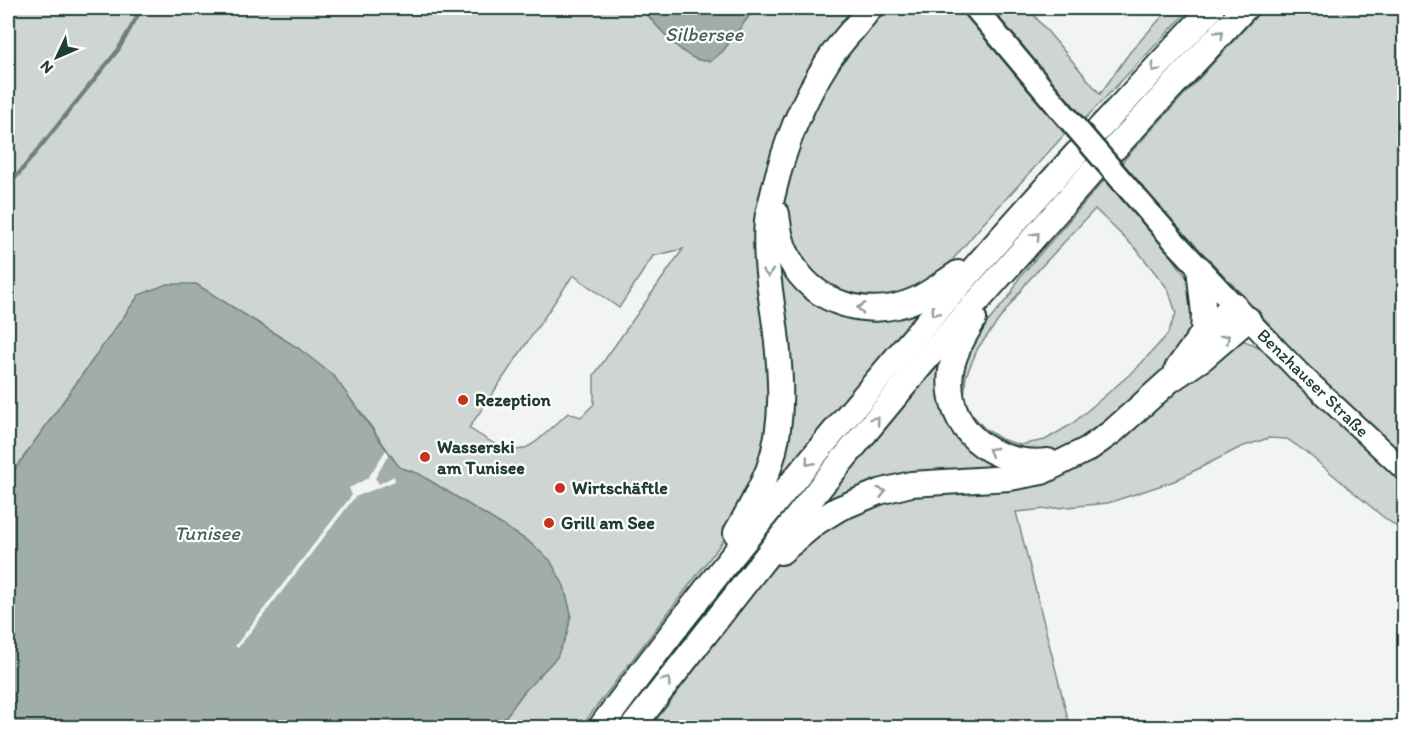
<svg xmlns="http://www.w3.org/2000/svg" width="1412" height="735" viewBox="0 0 1412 735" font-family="Itim,sans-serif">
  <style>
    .green { fill: #ced5d3; stroke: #768984; stroke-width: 1.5; fill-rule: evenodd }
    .water { fill: #a1adaa; stroke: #6d807b; stroke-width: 1.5 }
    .pier { fill: #f2f3f3 }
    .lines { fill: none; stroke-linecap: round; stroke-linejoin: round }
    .stream { stroke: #6d807b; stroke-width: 4 }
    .secondary-casing { stroke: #1f3d34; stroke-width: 24 }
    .primary-casing { stroke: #1f3d34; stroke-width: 26 }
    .highway-casing { stroke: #1f3d34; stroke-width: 28 }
    .secondary { stroke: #fff; stroke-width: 20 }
    .primary { stroke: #fff; stroke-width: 21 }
    .highway { stroke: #fff; stroke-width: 24 }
    .primary-bridge-casing { stroke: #1f3d34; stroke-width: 26; stroke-linecap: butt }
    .primary-bridge { stroke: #fff; stroke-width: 21 }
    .oneway { stroke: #8f9e9a }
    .poi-dot { fill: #c8321e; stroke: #fff; stroke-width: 2 }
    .labels { text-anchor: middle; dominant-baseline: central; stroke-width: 4.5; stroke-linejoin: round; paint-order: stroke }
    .street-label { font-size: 18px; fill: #1f3d34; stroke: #fff }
    .poi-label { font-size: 18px; font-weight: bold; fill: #1f3d34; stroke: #fff; text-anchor: start }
    .water-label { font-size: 20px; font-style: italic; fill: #465f57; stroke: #fff }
  </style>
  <rect width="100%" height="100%" fill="#f2f3f3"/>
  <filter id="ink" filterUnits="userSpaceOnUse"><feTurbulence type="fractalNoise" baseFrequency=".0167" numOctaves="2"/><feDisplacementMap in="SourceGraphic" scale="12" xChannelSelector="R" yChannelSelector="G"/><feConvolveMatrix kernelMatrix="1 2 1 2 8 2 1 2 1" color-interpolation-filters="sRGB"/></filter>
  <g filter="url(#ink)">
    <g class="green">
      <path d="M8,8H643L647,15L653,20L722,52L755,8H854L819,53L801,83L783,122L773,428L729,533L581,727H498L567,634L571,614L564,586L528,541L419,474L399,467L356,405L298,348L196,284L139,295L8,479ZM683,249L594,375V404L581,417L568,413C524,453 522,464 469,428L573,275L619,308L653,256Z"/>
      <path d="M892,8H960L1029,87L1066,133L982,225L937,278L878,304L814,281C808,269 783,227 782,216C779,171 830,67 861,34C871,24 882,16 892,8Z"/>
      <polygon points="989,8 1028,8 1100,94 1130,52 1170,8 1191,8 1085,119"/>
      <polygon points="1264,8 1404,8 1404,532 1382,516 1306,452 1287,439 1269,438 1241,447 1174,481 1108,503 1016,512 1070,727 650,728 766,577 782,559 859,506 1107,449 1157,409 1221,352 1239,341 1244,341 1253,344 1263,351 1279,334 1151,198 1122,162"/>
      <path d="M1106,178L1147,221L1194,288L1199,307L1187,344L1164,370L1119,411L1070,445L1053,453L996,448L961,407L964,351L1011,294L1019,278ZM1095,209L1137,250L1168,289L1176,313L1167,335L1136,369L1072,424L1045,440L1020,445L1001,439L984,428L971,413L964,398L966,376L978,348L1027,282Z"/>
      <polygon points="772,251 800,284 920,309 768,492"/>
      <polygon points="944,359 947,403 1020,467 821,509 833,492"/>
    </g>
    <g class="water">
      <path d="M643,8H755L722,52L711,61C706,61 700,61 696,59C682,55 650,20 643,8Z"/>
      <polygon points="167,284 196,284 298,348 334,376 399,467 419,474 528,541 550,560 564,586 571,614 567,634 557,657 523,693 498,727 8,728 8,479 139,295"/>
    </g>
    <polygon class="pier" points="386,450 389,454 375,478 379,484 394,476 395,481 355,497 238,648 235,646 352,495 349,488 368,478"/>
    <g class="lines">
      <polyline class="stream" points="8,187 118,50 142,8"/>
      <g class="secondary-casing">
        <polyline id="secondary" points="1248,319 1299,372 1404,470"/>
      </g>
      <g class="primary-casing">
        <g id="primary">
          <polyline points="975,8 1059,108"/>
          <polyline points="1134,195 1175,242 1245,317"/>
        </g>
      </g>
      <g class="highway-casing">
        <g id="highway">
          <polyline points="1098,130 1212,8"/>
          <polyline points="1115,148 1245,8"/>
          <path d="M777,214C779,230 781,244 789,258C813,305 869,320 915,300C931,293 944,282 958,273"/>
          <polyline points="1199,268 1204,314 1203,333"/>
          <path d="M974,319C965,335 954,352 951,371C944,430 993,467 1048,461"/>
          <polyline points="1177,369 1203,333 1234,305"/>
          <path d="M736,533C748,512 760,491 769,468C785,422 781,373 775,325C770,290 764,256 767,221C768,212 771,203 773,194C784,146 801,103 828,61C840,42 857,26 870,8"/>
          <polyline points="781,552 817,522 838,509 879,492 911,484 1010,478 1042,472 1088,449 1112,432 1169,381 1203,358 1248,319"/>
          <path d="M600,728C748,528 910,337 1077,153"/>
          <polyline points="632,728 822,485 921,365 1093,171"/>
        </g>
      </g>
      <use href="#secondary" class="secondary"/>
      <use href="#primary" class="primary"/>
      <use href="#highway" class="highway"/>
      <g class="primary-bridge-casing">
        <polyline id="primary-bridge" points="1059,108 1134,195"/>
      </g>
      <use href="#primary-bridge" class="primary-bridge"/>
    </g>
    <defs><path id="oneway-chevron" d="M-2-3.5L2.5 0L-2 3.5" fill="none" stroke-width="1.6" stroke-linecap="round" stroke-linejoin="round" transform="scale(1.5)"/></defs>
    <g class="oneway">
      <use href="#oneway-chevron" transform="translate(1220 34) rotate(-46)"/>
      <use href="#oneway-chevron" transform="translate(1155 68) rotate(133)"/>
      <use href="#oneway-chevron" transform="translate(1036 236) rotate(-48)"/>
      <use href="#oneway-chevron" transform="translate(768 273) rotate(85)"/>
      <use href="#oneway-chevron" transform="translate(861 308) rotate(-171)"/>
      <use href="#oneway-chevron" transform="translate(935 312) rotate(131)"/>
      <use href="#oneway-chevron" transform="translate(1226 338) rotate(-42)"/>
      <use href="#oneway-chevron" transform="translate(876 420) rotate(-50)"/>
      <use href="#oneway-chevron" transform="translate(992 451) rotate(-150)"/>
      <use href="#oneway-chevron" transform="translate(809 462) rotate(130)"/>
      <use href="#oneway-chevron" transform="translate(882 492) rotate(-16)"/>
      <use href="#oneway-chevron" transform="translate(667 681) rotate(-52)"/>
    </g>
  </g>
  <g class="poi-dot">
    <circle cx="463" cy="400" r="6"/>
    <circle cx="425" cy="457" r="6"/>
    <circle cx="560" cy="488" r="6"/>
    <circle cx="549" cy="523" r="6"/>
  </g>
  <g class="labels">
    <g class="street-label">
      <text transform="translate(1313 383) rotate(44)">Benzhauser Straße</text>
    </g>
    <g class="poi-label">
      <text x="475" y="400">Rezeption</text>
      <text x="437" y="447">Wasserski<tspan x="437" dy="21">am Tunisee</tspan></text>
      <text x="572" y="488">Wirtschäftle</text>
      <text x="561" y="523">Grill am See</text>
    </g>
    <g class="water-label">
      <text x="704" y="34">Silbersee</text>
      <text x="207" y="533">Tunisee</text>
    </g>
  </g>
  <rect width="1412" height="735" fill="none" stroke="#fff" stroke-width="30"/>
  <rect x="15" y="15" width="1382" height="705" fill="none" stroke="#1f3d34" stroke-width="2" filter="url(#ink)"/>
  <g transform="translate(57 57) rotate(226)" stroke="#ffffff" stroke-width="4.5" paint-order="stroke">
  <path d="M0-4.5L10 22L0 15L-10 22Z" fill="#1f3d34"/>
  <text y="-9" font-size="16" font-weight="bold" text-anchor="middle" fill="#1f3d34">N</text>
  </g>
</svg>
